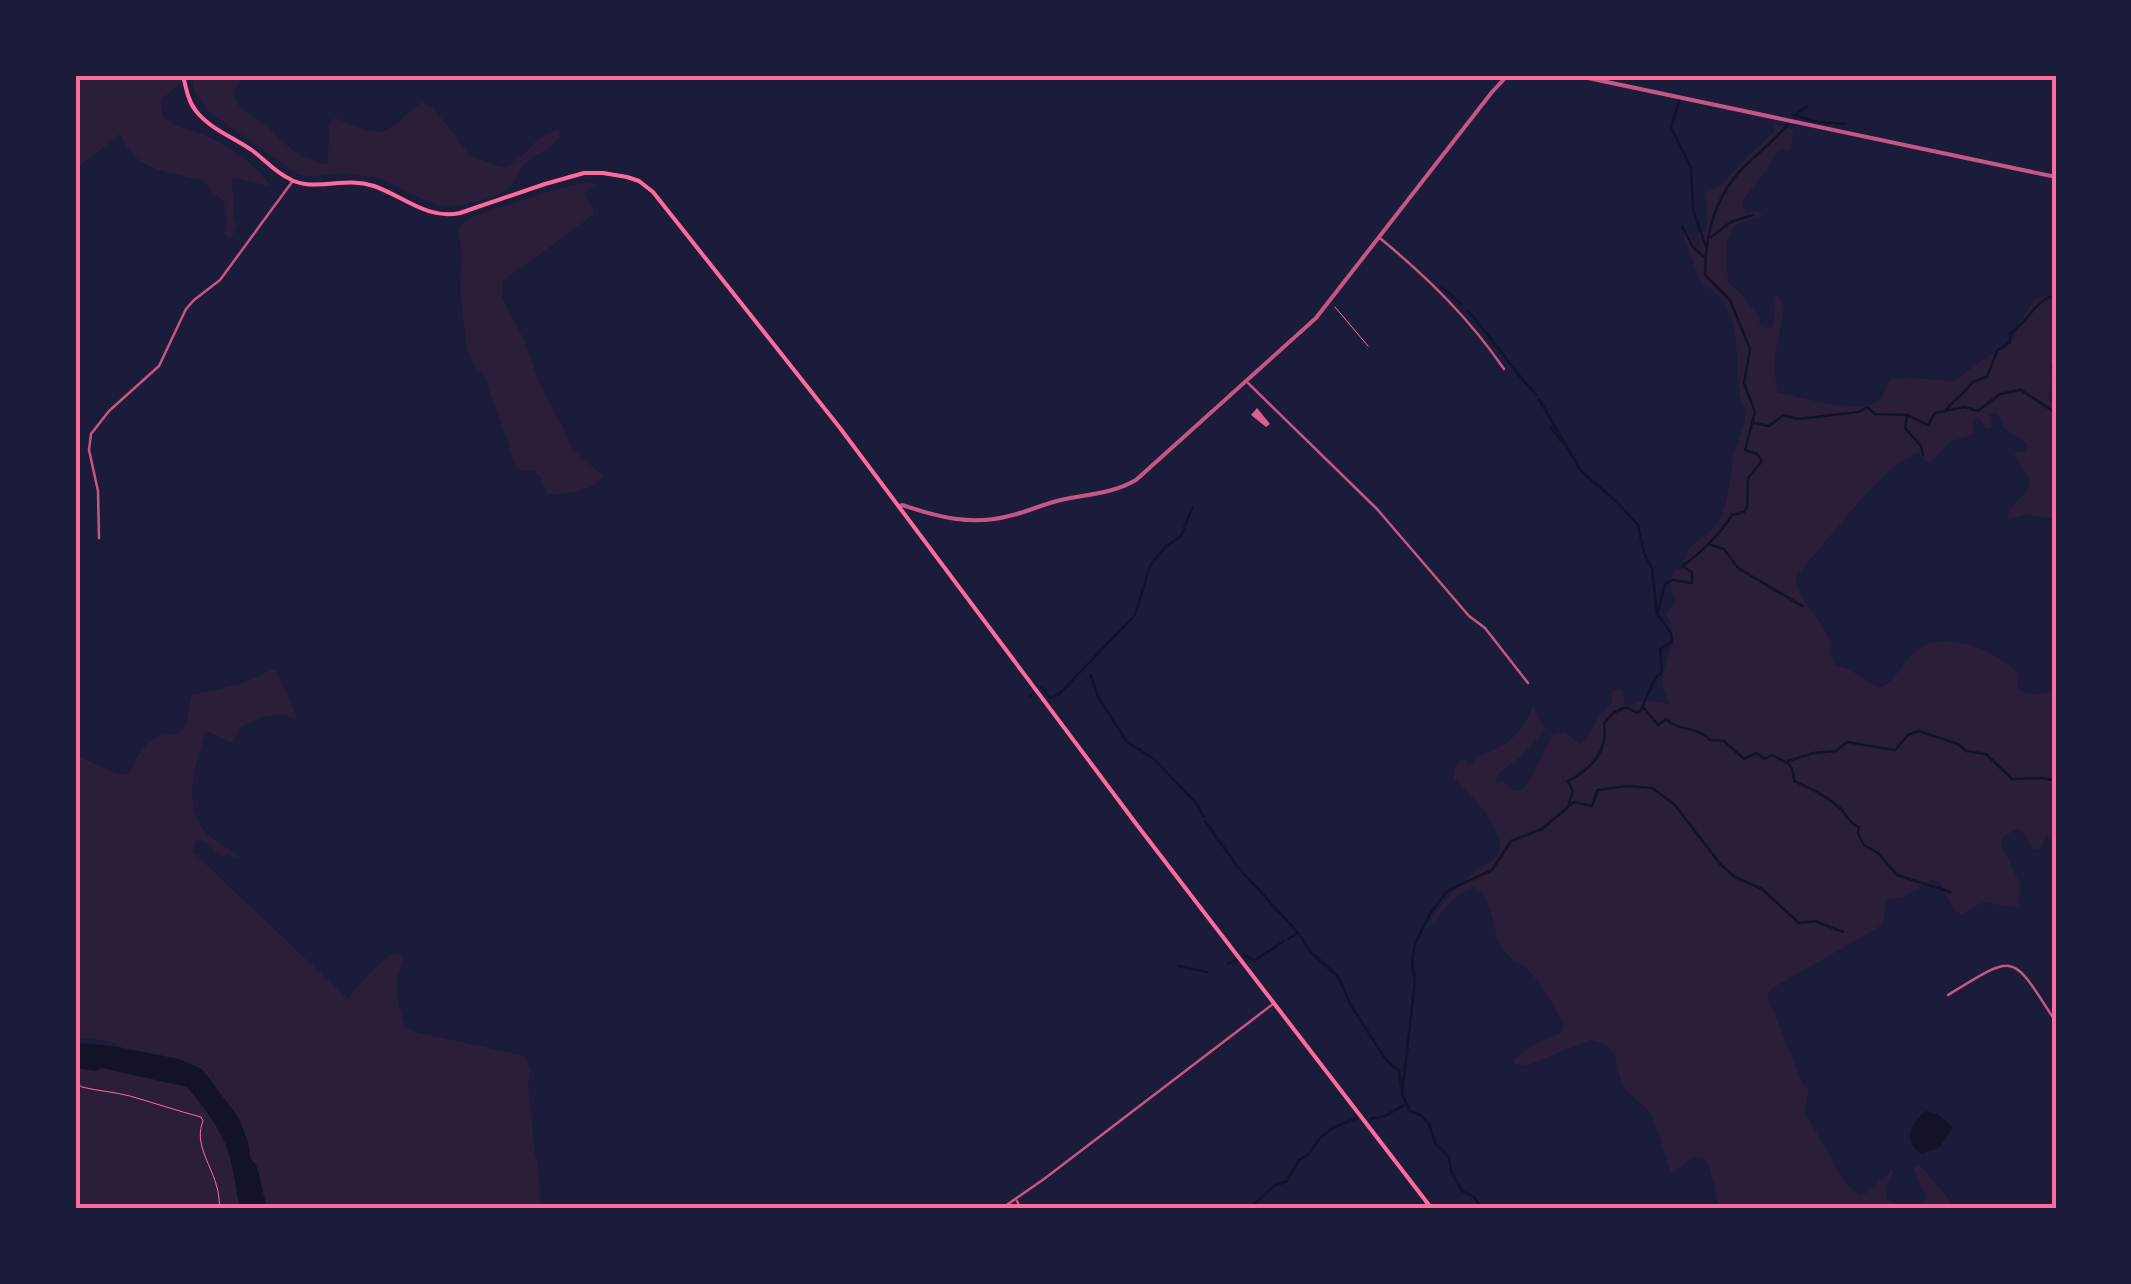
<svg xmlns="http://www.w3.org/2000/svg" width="2131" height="1284" viewBox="0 0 2131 1284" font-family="Inter,sans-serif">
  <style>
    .green { fill: #2a1e3b }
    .water { fill: #12122b }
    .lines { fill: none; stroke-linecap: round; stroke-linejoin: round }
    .stream { stroke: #12122b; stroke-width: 2.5 }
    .building { fill: #dd5f8e }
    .path { stroke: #ff6b9d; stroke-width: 1 }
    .minor { stroke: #c65784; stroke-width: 2.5 }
    .tertiary { stroke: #c65784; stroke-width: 4 }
    .secondary { stroke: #ff6b9d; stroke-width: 4 }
    .neatline { fill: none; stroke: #ff6b9d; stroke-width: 4 }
  </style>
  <rect width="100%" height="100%" fill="#1b1b3a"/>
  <g class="green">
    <path d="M75,75H180L181,83L161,100L163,117C175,126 186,129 201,134C227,144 252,161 269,183L268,186L236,178L232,179C231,187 234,192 234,200C235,214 231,214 237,227L230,239L224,234L227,219L224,201L211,191L204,181C168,171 136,173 120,134L75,170Z"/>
    <path d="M191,75H244L233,91L239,106L269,128L281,141L300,155L323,165L328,163L329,124L335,118L365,130L382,132L399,123L409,111L423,102L434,109L470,155L501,167H507L523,155L537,140L559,129L560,137C549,151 536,153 524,165C519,171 517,179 512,185C501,198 455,210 439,205C417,199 398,183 375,178C364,175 348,173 336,174C322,175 312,178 298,174L207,111L194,91Z"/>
    <path d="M1775,124L1793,130L1791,149L1779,151L1774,156L1768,168L1742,202V207L1747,213L1757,210L1763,216C1754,219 1739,221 1733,228C1723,239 1726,271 1729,284C1740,290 1743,297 1751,307C1758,315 1761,314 1759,326L1766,328L1772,327L1775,311L1773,295L1779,296C1788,315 1776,339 1775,359C1774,370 1776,382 1777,392C1806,398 1855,415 1881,400L1887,384L1892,379L1910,378L1954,381L1987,357L2011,343L2025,314L2035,299L2056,292V366L2052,363L2050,365L2052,381L2048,397L2056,409V520L2027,514L2008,520L2007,515C2026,484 2043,494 2014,456L2016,452L2025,451L2027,443L2005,430L1999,416L1995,412L1989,415L1992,427L1986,429L1980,419L1976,418L1973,422L1974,434L1950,442L1931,462H1926L1918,452C1877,470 1828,542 1796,576C1797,602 1817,612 1827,634C1832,645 1829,655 1835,666C1854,668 1864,682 1881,687C1896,681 1901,664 1913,653C1942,626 1995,650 2019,674L2017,687C2027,698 2042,693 2056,691V845L2046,835L2043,846L2038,850L2033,849L2022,832L2017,829L2003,837L2001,844L2020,884L2018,906C1988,910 1995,890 1962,915L1954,910L1939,881L1931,880L1904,897L1888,900L1885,903L1884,922L1876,929L1771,989L1767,995L1803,1085L1809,1089L1804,1111L1846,1184L1860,1195L1868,1192L1893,1169L1892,1177L1885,1188L1887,1200C1900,1207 1920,1212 1927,1196L1923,1190L1913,1167L1919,1164L1957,1209H1720L1709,1165L1703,1158L1692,1157L1674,1173L1671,1172C1665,1157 1657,1121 1648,1111C1641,1102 1631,1097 1625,1088C1612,1069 1625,1046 1590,1040L1525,1066L1515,1064L1513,1060C1527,1047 1542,1040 1561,1033L1564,1026C1555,1007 1544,988 1530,972C1523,964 1511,960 1504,951C1490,934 1498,905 1475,887C1458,891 1444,909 1434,923H1429C1441,901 1458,888 1476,870C1482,865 1491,862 1496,857C1514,836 1468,792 1454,778V768L1461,760L1464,759L1469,764L1473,763L1477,757C1506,746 1521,736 1533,706L1546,729L1519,758L1502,770L1495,781L1496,783L1503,781L1515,791C1517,791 1521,791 1523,789C1526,788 1547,744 1552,736L1564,732L1580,744L1584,742L1601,714L1612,703L1611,693L1614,689L1622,690L1625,703L1628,706L1645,700L1670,704C1647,668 1686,651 1666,614L1676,601C1672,589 1667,580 1675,570H1682C1685,537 1710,541 1721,516C1731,494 1729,470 1736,448C1739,437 1747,422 1745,410C1745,405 1741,401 1740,396C1735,365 1741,334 1725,305C1718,292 1708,289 1698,278C1695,263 1688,251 1683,236L1686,232L1690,234L1696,245L1700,247L1698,234L1701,231L1705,232L1707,228L1706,192C1722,188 1727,179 1738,167C1749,154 1762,144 1774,132Z"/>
    <path d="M589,182L597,185L587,190L585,193L594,209L593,215L503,281L502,297L524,340L541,387L564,429L572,450L604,476C593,491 566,495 548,494L540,476L533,470L520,471L515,466L506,435L488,388L487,379L474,365L467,351L460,289L462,255L458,229L466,220L475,216L556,189Z"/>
    <path d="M271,670H276L297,716L295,719C276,709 257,719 239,728L235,741L232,743L209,732L205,733C195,767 179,812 212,838C221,844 230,849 238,856L235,858L227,854L222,857L204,842L197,840L193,852L348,999C360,982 376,965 393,953L401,955L404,961C392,982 397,1004 405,1026L416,1032L525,1056L530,1071L528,1086L535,1155L538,1162L540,1209H75V1046L116,1048V1043L88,1038H75V757H80L115,773L127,775C135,761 144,742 160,736C169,733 176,737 183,728C189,719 189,705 192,695L241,684Z"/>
  </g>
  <g class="water">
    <path d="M75,1043L113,1046L179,1059L202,1069L236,1114L241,1124L248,1142L250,1158L256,1165L259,1174L267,1209H240C236,1191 234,1172 229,1154C221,1129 204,1107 187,1087L102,1068L96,1071L75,1068Z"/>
    <path d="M1926,1111L1937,1114L1953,1127L1940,1147L1922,1154C1902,1143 1910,1122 1926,1111Z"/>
  </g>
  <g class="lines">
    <g class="stream">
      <polyline points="1680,99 1671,127 1691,168 1693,209 1706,247"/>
      <polyline points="1796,114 1807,106"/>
      <polyline points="1793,115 1818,122 1846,124"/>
      <polyline points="1682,226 1693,247 1703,256"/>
      <polyline points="1711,237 1731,222 1753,215"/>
      <polyline points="1441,286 1461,304"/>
      <polyline points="1468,311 1492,340"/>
      <polyline points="1494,343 1511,365"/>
      <polyline points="1513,368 1536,395"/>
      <path d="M1539,399L1581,471L1617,502L1638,525L1644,553L1652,568L1657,614L1671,633L1672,642L1660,649L1662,672L1655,678L1641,710L1637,713L1626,707L1613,713L1604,723C1609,751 1591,769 1568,781L1573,791L1568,807"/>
      <path d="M1946,410C1955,398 1964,395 1972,382L1987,377L1997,351L2010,342V333C2029,322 2035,299 2056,295"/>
      <polyline points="1907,417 1905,428 1921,446 1923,455"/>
      <polyline points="1754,423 1769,426 1784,415 1797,419 1859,412 1867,407 1875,414 1907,415 1928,425 1935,413 1964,407 1978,411 2000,394 2021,390 2056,413"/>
      <polyline points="1551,427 1560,440 1567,445"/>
      <polyline points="1708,544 1724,549 1738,568 1802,606"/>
      <path d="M1658,611L1665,584L1672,580L1692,583V572L1682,566C1700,554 1720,534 1732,515L1744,512L1747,507L1748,478L1762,461L1757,454L1745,450L1755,412L1744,383L1750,349L1730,300L1705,275C1705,237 1714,197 1743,168C1758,153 1775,140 1788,124"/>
      <polyline points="1091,675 1098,697 1127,742 1153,758 1196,803 1204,817"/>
      <polyline points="1042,688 1050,698 1059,694 1135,615 1150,566 1165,547 1181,536 1192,508"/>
      <polyline points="1030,696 1033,693"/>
      <path d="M1643,707L1658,725L1666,719C1679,732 1699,726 1710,740L1724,741L1744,759L1757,753L1764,759L1772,755C1786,763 1793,761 1794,781C1811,789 1827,796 1841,809C1848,817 1849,823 1859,827L1858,833L1864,845L1878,853L1897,875L1950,892"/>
      <polyline points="1788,761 1814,753 1836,751 1847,742 1895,750 1908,735 1919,731 1958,744 1966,751 1986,754 2012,779 2042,778 2056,781"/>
      <polyline points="1205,821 1237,866 1299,934"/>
      <polyline points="1301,937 1310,951 1339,978 1351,1006 1387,1061 1399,1071 1401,1087"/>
      <polyline points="1288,939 1296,934"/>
      <polyline points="1244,955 1254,961 1284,941"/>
      <polyline points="1228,964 1236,960"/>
      <polyline points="1178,966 1207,972"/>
      <polyline points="1402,1094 1415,981 1412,964 1415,944 1430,914 1447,891 1492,870 1511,841 1542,829 1574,802 1592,806 1598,790 1627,786 1652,788 1675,805 1721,865 1735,877 1762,889 1799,923 1815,921 1843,932"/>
      <polyline points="1402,1094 1410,1111 1422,1116 1429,1124 1435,1143 1449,1157 1451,1171 1462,1191 1474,1197 1482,1209"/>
      <polyline points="1370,1119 1385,1116 1404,1105"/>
      <polyline points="1249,1209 1274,1186 1287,1181 1299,1160 1309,1154 1319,1139 1332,1128 1357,1118"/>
    </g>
  </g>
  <polygon class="building" points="1257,408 1270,424 1266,427 1251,415"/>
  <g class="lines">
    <g class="path">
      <polyline points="1335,307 1368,346"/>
      <path d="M75,1082L82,1087C98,1091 115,1092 130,1096C154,1103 178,1111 201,1117L203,1121C194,1143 210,1163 216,1184C219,1192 219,1201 220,1209"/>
    </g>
    <g class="minor">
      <path d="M1381,239C1428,278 1469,318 1504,369"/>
      <polyline points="1248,383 1377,509 1469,616 1485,628 1528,683"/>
      <polyline points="99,538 98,491 89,450 91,434 109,411 159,366 186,309 194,300 220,280 292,182"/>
      <path d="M1948,995C2019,951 2011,954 2056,1022"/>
      <polyline points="1017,1201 1021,1209"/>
      <polyline points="1001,1209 1044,1179 1273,1004"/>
    </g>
    <g class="tertiary">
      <polyline points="1574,75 2056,177"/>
      <path d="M899,507L902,505C938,517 971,526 1009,516C1027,512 1043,504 1061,500C1087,494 1112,494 1136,480L1316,318L1492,92L1508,75"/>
    </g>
    <path class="secondary" d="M183,75C186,88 188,101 196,111C210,129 235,138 253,151C265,160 276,173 290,179C294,182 299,183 305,184C329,187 348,178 374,186C403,196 427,220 460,213L545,184L584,173H603L627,177L639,181L653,192L840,428L1137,825L1432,1209"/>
  </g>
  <rect width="2131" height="1284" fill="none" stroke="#1b1b3a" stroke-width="155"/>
  <rect x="78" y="78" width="1976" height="1128" class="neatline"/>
</svg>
